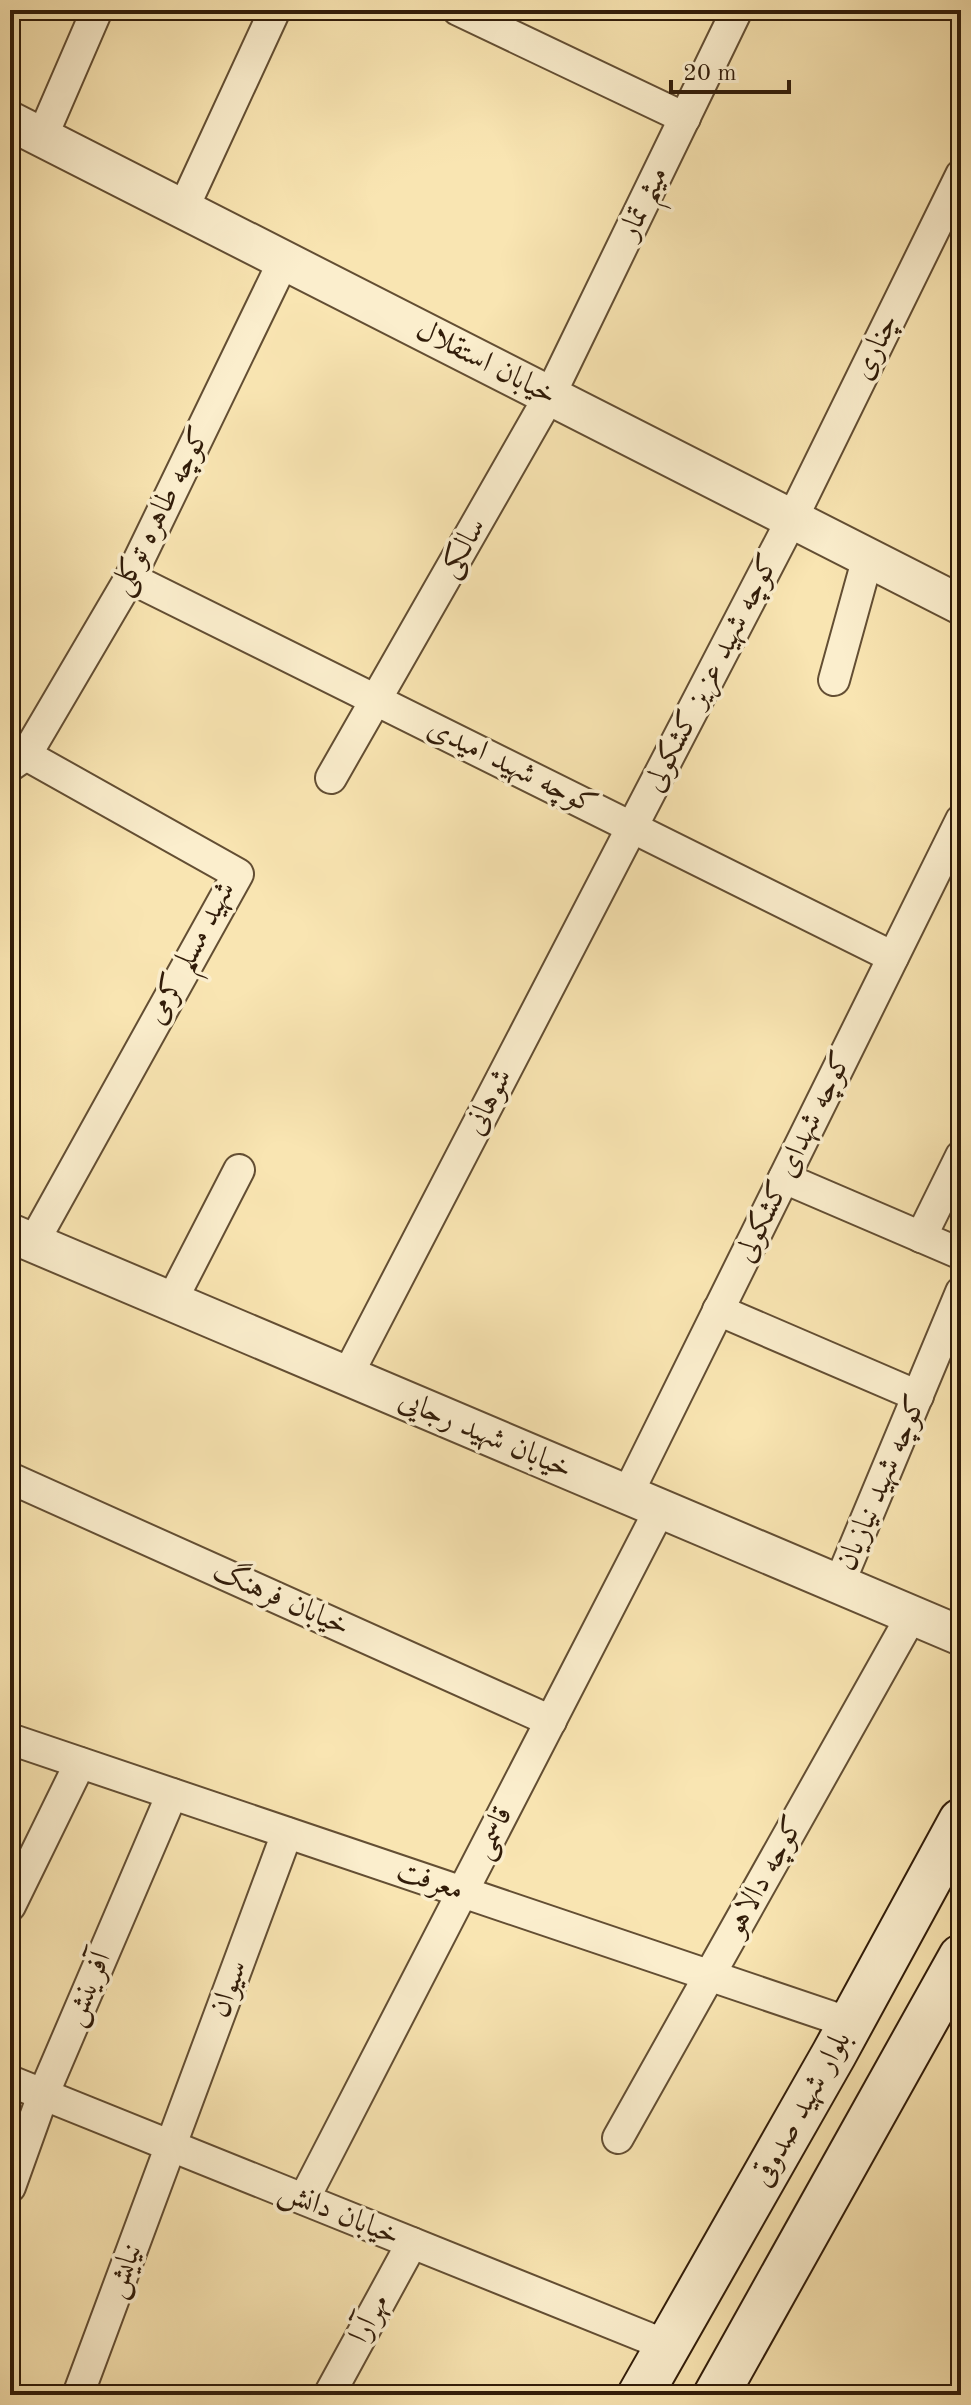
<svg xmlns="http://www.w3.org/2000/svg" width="971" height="2405" viewBox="0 0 971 2405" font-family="'Old Standard TT',Amiri,serif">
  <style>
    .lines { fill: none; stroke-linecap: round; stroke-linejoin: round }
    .minor-casing { stroke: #634e33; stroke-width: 34 }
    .tertiary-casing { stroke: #634e33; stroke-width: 42 }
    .secondary-casing { stroke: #311c09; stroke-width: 48 }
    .minor { stroke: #fbeecd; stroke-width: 30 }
    .tertiary { stroke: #fbeecd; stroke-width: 38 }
    .secondary { stroke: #fbeecd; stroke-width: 44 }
    .labels { text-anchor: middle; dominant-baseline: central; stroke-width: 7; stroke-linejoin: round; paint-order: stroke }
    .street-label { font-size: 30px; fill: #311c09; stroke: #fbeecd }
  </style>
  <rect width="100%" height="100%" fill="#f9e5b2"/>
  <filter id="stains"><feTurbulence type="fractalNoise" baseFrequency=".0025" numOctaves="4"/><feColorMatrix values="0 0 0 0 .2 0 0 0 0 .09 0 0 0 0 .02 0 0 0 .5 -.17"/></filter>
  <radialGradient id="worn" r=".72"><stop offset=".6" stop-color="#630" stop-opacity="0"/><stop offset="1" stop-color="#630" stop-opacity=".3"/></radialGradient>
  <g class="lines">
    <g class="minor-casing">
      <g id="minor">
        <polyline points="458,10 685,118"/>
        <polyline points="42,137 97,10"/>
        <polyline points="183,209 275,10"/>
        <polyline points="130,578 893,957"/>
        <polyline points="834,680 868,557"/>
        <polyline points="26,755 238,874 33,1243"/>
        <polyline points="10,766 26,755 130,578 284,260"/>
        <polyline points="331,778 550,395 737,10"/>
        <polyline points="784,1178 961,1254"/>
        <polyline points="921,1237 961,1156"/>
        <polyline points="171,1302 239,1170"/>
        <polyline points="718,1310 918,1396"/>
        <polyline points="347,1376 792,519 961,175"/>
        <polyline points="10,1478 551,1721"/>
        <polyline points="627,1495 961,820"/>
        <polyline points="839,1584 961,1292"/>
        <polyline points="10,1739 850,2023"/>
        <polyline points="10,1906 80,1763"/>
        <polyline points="10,2081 668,2346"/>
        <polyline points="618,2138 912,1615"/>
        <polyline points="10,2187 43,2095 172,1794"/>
        <polyline points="304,2199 660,1509"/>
        <polyline points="78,2395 287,1833"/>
        <polyline points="329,2395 412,2243"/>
      </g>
    </g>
    <g class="tertiary-casing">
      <g id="tertiary">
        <polyline points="10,121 961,605"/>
        <polyline points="10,1233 961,1636"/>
      </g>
    </g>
    <g class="secondary-casing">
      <g id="secondary">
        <polyline points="640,2395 834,2054 961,1821"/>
        <polyline points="716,2395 961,1957"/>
      </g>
    </g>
    <use href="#minor" class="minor"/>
    <use href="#tertiary" class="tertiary"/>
    <use href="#secondary" class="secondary"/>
  </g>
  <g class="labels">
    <g class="street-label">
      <text transform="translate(644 203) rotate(-64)">میثم تمار</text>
      <text transform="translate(876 347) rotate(-64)">چناری</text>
      <text transform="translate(486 363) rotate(27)">خیابان استقلال</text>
      <text transform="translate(161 511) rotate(-63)">کوچه طاهره توکلی</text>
      <text transform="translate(463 548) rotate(-60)">سالکی</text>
      <text transform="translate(712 673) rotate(-63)">کوچه شهید عزیز کشکولی</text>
      <text transform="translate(512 767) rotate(26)">کوچه شهید امیدی</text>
      <text transform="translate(191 953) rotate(-62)">شهید مسلم کرمی</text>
      <text transform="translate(489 1102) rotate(-63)">شوهانی</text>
      <text transform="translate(794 1157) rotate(-64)">کوچه شهدای کشکولی</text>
      <text transform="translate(485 1435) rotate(23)">خیابان شهید رجایی</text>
      <text transform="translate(882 1483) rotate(-67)">کوچه شهید نیازیان</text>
      <text transform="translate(281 1599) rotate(24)">خیابان فرهنگ</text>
      <text transform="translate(493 1833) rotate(-63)">قاسمی</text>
      <text transform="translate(765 1876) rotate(-61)">کوچه دالاهو</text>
      <text transform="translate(430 1881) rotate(19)">معرفت</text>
      <text transform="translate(88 1989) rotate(-67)">آفرینش</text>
      <text transform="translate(229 1989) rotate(-70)">سیوان</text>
      <text transform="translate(802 2109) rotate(-61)">بلوار شهید صدوقی</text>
      <text transform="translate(339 2214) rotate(22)">خیابان دانش</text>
      <text transform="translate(124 2271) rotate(-70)">نیایش</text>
      <text transform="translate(370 2319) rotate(-61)">مهرآرا</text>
    </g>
  </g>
  <rect width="971" height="2405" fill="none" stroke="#f9e5b2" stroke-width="40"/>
  <rect x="12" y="12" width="947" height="2381" fill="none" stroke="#311c09" stroke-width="4"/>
  <rect x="20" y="20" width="931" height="2365" fill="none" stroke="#311c09" stroke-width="2"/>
  <path d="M671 80v12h118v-12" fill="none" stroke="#311c09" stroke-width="4"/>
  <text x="683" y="80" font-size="24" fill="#311c09" stroke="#fbeecd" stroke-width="6" paint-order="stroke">20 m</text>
  <rect width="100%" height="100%" filter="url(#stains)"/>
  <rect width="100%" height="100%" fill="url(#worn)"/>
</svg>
